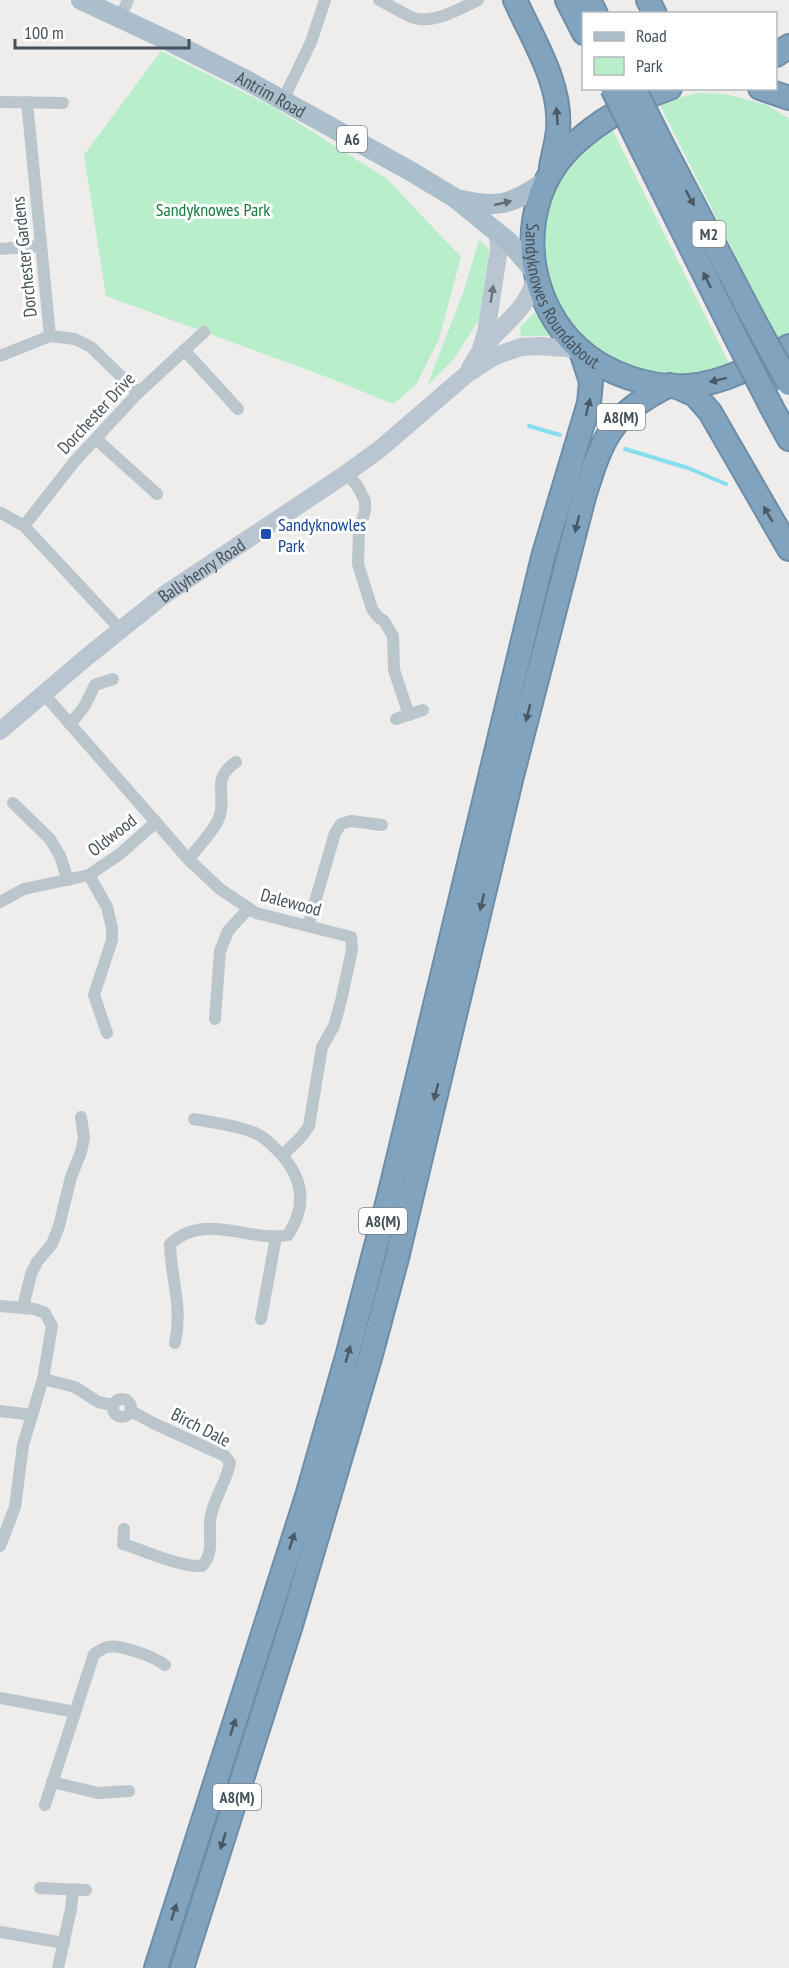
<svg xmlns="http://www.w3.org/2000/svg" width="789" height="1968" viewBox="0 0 789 1968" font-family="'PT Sans Narrow',sans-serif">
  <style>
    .green { fill: #b8efca }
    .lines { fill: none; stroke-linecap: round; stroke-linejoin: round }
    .stream { stroke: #84deed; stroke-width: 4 }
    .highway-casing { stroke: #6d8ea8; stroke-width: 26 }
    .street { stroke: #bac5cc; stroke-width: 12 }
    .secondary { stroke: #b9c6d1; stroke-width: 18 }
    .primary { stroke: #abbecc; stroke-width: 20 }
    .highway { stroke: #82a3bd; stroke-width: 22 }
    .highway-bridge-casing { stroke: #6d8ea8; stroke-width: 26; stroke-linecap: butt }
    .highway-bridge { stroke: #82a3bd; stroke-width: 22 }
    .oneway { fill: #4a5964 }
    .oneway2 { fill: #5e6c76 }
    .oneway3 { fill: #67747e }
    .transit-dot { fill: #1a4fb4; stroke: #fff; stroke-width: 2 }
    .labels { text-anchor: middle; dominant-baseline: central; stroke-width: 6; stroke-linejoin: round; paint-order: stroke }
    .shield { fill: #fff; stroke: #7c858c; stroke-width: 1.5 }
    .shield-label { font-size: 16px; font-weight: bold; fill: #44515a }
    .street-label { font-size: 18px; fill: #44515a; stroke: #fff }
    .park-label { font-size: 18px; fill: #157b41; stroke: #fff }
    .transit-label { font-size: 18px; fill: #164399; stroke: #fff; text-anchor: start }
  </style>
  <rect width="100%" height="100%" fill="#efecec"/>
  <g class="green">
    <polygon points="161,51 275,108 387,179 461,257 439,339 416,385 393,404 332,379 106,296 84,155"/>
    <polygon points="697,93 726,94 769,106 789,119 789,335 778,341 659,103"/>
    <polygon points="610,125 729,363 707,373 676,376 641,372 606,359 571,330 552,297 544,253 546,215 563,173 580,150"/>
    <polygon points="479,240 489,249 480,318 454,359 427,386 463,293"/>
    <polygon points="535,312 549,336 521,336 520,327"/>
  </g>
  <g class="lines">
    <g class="stream">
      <polyline points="529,426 560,435"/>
      <polyline points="625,449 688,468 726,484"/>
    </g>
    <g class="highway-casing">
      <g id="highway">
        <path d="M515,0C533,40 562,84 558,130C557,142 553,155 551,167"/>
        <polyline points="567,0 584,33"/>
        <polyline points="589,0 596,14"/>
        <polyline points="648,0 655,14"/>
        <polyline points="776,55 789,46"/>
        <path id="s3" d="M670,88C628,102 572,135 550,174C518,230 531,306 579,349C606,374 651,389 688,386C726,383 758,364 789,346"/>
        <polyline points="760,88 789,98"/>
        <polyline points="663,146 755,322"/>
        <polyline points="645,155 733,332"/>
        <polyline points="675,386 695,395 710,412 789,549"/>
        <polyline points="772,408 789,439"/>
        <polyline points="156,1968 307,1496 348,1353 389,1196 543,557 589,403 591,382 581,351"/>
        <path d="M182,1968L291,1625L370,1358L397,1258L512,776L584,497C602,439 611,413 670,385"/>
      </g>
    </g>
    <g class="street">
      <path d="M379,0C389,5 399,11 409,16C430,27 459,9 478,0"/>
      <polyline points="120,18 128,0"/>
      <polyline points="283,100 311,42 325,0"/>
      <polyline points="0,102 63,103"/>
      <polyline points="27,102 50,336"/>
      <polyline points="0,249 40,246"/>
      <polyline points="184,350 238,409"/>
      <polyline points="0,356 50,336 75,339 91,347 138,393"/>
      <polyline points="96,439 157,494"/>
      <polyline points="347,473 358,487 365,501 365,511 359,530 358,564 372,609 378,617 384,621 393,636 394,670 409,715"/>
      <polyline points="1,513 24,526 120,629"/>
      <polyline points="24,526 74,462 138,393 204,332"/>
      <polyline points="43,693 188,859 220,889 256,913 351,937 352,950 341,1001 334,1026 322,1047 309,1126 302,1136 283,1155"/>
      <polyline points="396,719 423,710"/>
      <polyline points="70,724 84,707 95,685 113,679"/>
      <polyline points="13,803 50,839 60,856 68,880"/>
      <path d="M188,859C195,852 216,827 219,818C228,794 209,781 236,762"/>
      <polyline points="89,875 107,907 112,928 112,940 94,995 107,1033"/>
      <polyline points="0,902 24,889 89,875 120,854 156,822"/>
      <polyline points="308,926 335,833 341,824 351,821 382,825"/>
      <polyline points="215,1019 220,951 228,931 248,909"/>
      <polyline points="0,1306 34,1309 45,1313 52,1326 43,1379 23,1445 15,1507 0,1546"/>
      <polyline points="23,1307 31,1274 37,1262 52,1244 59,1226 71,1177 81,1152 84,1138 81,1117"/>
      <polyline points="261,1319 276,1237"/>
      <path d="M175,1343C183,1306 171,1280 170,1244C205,1211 250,1243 288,1235C309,1203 302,1174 275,1148C270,1143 264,1137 257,1134C242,1126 211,1122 194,1119"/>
      <polyline points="43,1379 75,1387 98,1402 113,1405"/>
      <circle cx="122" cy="1408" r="9"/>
      <polyline points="0,1411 32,1415"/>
      <path d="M124,1529L123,1544C146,1551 179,1567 202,1566C214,1554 209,1537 210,1521C212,1500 226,1484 230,1463L225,1456L153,1423L131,1411"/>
      <polyline points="0,1698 75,1712"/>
      <polyline points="52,1782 98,1793 129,1791"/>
      <path d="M45,1805L94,1654C98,1652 103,1648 107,1647C120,1644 155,1657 165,1665"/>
      <polyline points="40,1888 86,1890"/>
      <polyline points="0,1932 64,1943"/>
      <polyline points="58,1968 71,1909 73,1890"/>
    </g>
    <g class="secondary">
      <polyline points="481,349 486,333 499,249 498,234"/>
      <path d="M470,368C473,363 476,357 480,352C500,324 527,313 536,276"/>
      <path id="s1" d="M0,731L88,656L164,595L347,473L380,449L467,374L495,356L521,347L539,346L578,349"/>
    </g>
    <g class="primary">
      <path id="s2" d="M81,0L171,42L248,81L412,172L455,198L509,242L535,272"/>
      <path d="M457,199C498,209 511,205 546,181"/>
    </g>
    <use href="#highway" class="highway"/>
    <g class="highway-bridge-casing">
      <g id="highway-bridge">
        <polyline points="612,88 645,155"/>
        <polyline points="634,88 663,146"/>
        <polyline points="755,322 789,384"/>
        <polyline points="733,332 772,408"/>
      </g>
    </g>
    <use href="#highway-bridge" class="highway-bridge"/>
  </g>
  <defs><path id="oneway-solid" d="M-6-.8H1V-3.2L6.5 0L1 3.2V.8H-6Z" transform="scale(1.5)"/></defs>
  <g class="oneway">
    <use href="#oneway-solid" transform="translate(557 116) rotate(-94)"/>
    <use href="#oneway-solid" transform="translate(690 198) rotate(62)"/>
    <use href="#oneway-solid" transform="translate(707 280) rotate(-116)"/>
    <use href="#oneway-solid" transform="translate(718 380) rotate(166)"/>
    <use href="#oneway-solid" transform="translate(588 407) rotate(-76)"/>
    <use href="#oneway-solid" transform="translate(768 514) rotate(-120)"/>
    <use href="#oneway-solid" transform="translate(577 524) rotate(104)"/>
    <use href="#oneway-solid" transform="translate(528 713) rotate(104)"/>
    <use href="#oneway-solid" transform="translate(482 902) rotate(103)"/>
    <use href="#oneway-solid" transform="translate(436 1092) rotate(104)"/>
    <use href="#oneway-solid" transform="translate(348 1354) rotate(-74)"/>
    <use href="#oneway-solid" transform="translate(292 1541) rotate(-72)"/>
    <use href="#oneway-solid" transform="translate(233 1727) rotate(-72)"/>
    <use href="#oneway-solid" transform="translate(223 1841) rotate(108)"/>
    <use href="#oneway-solid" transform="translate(174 1912) rotate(-72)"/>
  </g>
  <use class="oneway2" href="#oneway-solid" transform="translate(503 203) rotate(-13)"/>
  <use class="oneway3" href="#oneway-solid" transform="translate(492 294) rotate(-81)"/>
  <rect class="transit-dot" x="260" y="528" width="12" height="12" rx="3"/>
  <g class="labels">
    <g class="shield">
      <rect x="337" y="126" width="30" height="26" rx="4.5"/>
      <rect x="692.5" y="221" width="33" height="26" rx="4.5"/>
      <rect x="597" y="404" width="48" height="26" rx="4.5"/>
      <rect x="359" y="1208" width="48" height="26" rx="4.5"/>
      <rect x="213" y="1784" width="48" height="26" rx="4.5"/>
    </g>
    <g class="shield-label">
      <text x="352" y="139">A6</text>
      <text x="709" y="234">M2</text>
      <text x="621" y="417">A8(M)</text>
      <text x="383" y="1221">A8(M)</text>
      <text x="237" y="1797">A8(M)</text>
    </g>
    <g class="street-label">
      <text stroke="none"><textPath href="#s2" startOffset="212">Antrim Road</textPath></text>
      <text transform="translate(24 257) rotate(-96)">Dorchester Gardens</text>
      <text stroke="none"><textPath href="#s3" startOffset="284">Sandyknowes Roundabout</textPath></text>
      <text transform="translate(96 413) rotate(-47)">Dorchester Drive</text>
      <text stroke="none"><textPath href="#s1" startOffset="258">Ballyhenry Road</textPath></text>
      <text transform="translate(112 835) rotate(-38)">Oldwood</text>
      <text transform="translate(291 902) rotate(15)">Dalewood</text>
      <text transform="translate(201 1427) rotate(27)">Birch Dale</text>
    </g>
    <g class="park-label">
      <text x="213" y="209">Sandyknowes Park</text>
    </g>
    <g class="transit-label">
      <text x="278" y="524">Sandyknowles<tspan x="278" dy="21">Park</tspan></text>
    </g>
  </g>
  <rect x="582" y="12" width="195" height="78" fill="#ffffff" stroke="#b4b9bd" stroke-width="1.5"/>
  <rect x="594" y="32" width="30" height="9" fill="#abbecc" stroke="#b4b9bd" stroke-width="1.5"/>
  <text x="636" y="42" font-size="18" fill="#44515a">Road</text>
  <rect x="594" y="57" width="30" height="18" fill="#b8efca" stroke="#b4b9bd" stroke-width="1.5"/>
  <text x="636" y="72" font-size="18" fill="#44515a">Park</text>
  <path d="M15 39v9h174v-9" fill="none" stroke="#44515a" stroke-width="3"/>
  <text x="24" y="39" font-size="18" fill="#44515a" stroke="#ffffff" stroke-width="4.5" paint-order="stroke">100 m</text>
</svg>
